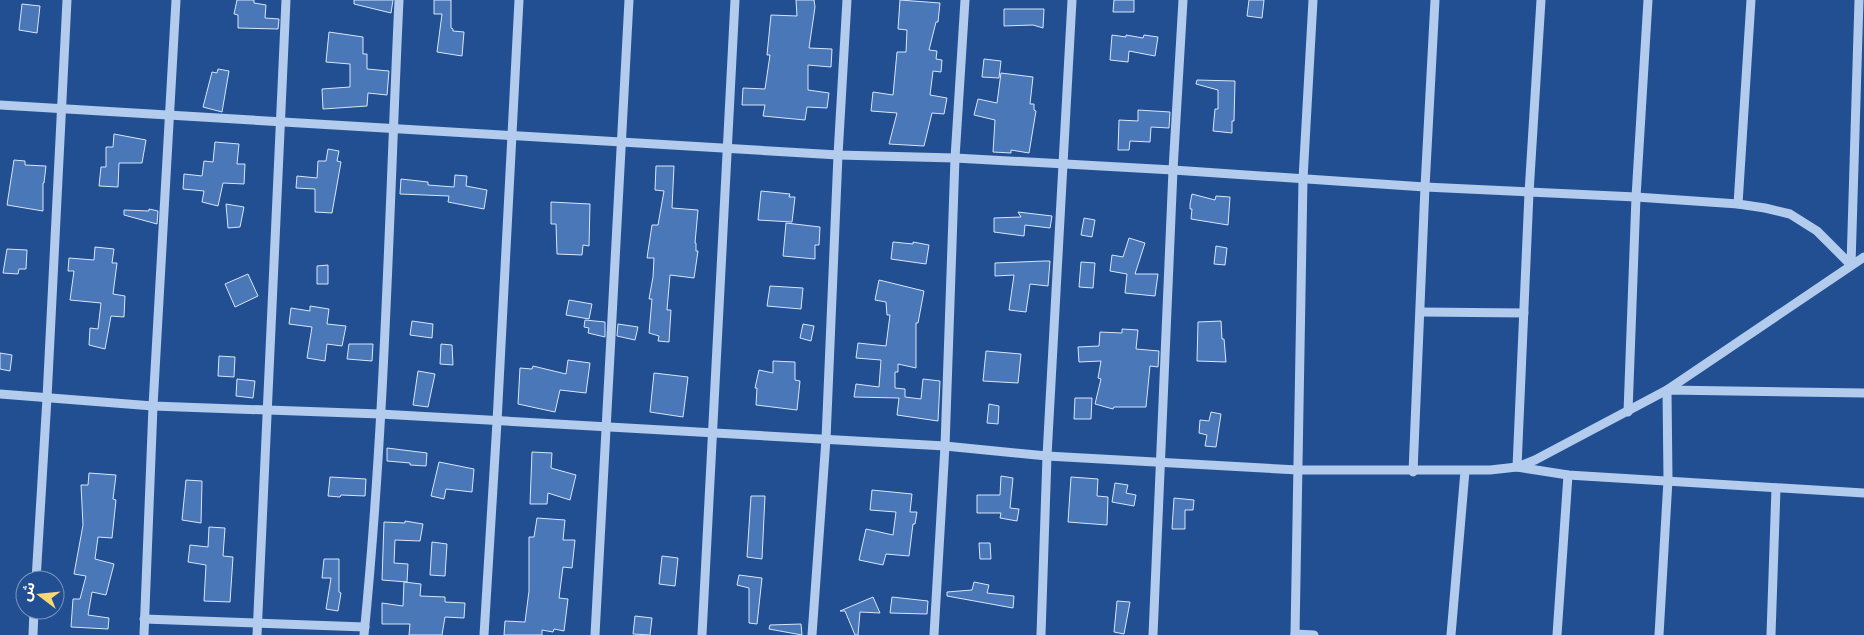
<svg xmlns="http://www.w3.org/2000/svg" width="1864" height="635" viewBox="0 0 1864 635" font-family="'Exo 2','Noto Sans Arabic',sans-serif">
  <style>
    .building { fill: #4a77b8; stroke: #d8e6f9 }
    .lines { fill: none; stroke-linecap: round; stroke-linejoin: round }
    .minor { stroke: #b3cbed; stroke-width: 9 }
  </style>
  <rect width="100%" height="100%" fill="#224f91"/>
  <g class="building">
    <polygon points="237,0 254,0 254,3 266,5 265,18 279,19 278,29 238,28 238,15 234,14"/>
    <polygon points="354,0 393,0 391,13 354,4"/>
    <polygon points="434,0 451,0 451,28 453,29 453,31 464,32 462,56 437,52 442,14 434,14"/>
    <polygon points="796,0 814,0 815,7 809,48 832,49 831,67 808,65 808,90 829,93 827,108 807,107 805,120 763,116 765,105 742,105 743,88 765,89 770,55 767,55 771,15 797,16"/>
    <polygon points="900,0 940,3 938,22 936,22 929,50 937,51 936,59 942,60 941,72 933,71 930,95 947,98 944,114 932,113 924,146 889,144 897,113 871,111 873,92 893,95 897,52 906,52 907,30 898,29"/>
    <polygon points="1114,0 1134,0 1134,12 1113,12"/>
    <polygon points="1249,0 1264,0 1262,18 1247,16"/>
    <polygon points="22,4 40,6 37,33 19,30"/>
    <polygon points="1004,9 1044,9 1043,28 1033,25 1004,26"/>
    <polygon points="329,32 363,37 363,54 367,54 367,69 389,71 387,95 368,93 367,106 323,109 322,89 350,87 350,64 326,62"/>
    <polygon points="1112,35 1126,37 1126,35 1143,38 1144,35 1158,37 1155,56 1129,51 1128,62 1110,60"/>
    <polygon points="984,59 1001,61 999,78 982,77"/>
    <polygon points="218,69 229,71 222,112 203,107 212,72 217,73"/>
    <polygon points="1001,73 1033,77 1030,104 1034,104 1034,110 1036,111 1029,153 1011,150 1011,153 993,152 995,120 974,115 978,99 997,103"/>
    <polygon points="1197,80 1235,81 1234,121 1232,121 1232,133 1213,131 1215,109 1218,109 1218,90 1196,84"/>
    <polygon points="1138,110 1170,112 1169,128 1151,127 1150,142 1130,141 1129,150 1118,150 1119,120 1138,121"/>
    <polygon points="114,134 146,140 142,163 119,163 118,187 99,186 101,167 106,167 106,147 113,147"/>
    <polygon points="215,142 239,144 237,164 245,164 244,184 223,183 218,206 202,202 204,191 183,189 184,174 202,176 204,161 213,162"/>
    <polygon points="328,149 339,151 337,161 341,162 332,213 315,212 315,189 296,188 297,176 317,178 318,161 326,161"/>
    <polygon points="14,160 25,161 25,165 46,166 44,183 43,183 43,211 7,205"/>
    <polygon points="656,166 674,166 672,208 698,210 695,243 696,243 696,251 698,251 694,278 670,275 667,310 671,310 669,342 658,341 659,336 649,333 652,299 649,299 653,277 654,258 647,258 652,225 658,225 664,191 655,190"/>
    <polygon points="455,175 467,176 466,186 487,190 484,209 448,202 449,196 400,194 401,179 428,182 428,185 454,187"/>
    <polygon points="761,191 790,194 789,197 795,197 792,222 758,220"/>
    <polygon points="1192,194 1215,200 1216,196 1230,197 1228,225 1191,219 1192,209 1190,209 1190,204"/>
    <polygon points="551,202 590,204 589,246 583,245 582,255 557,254 556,224 551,224"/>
    <polygon points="226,204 244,207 240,227 228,228"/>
    <polygon points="149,209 158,211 157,224 124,215 124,210 149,211"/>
    <polygon points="1018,212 1052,216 1050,228 1025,225 1024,236 994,232 994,218 1021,217"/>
    <polygon points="1084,218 1095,220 1092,237 1081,235"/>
    <polygon points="786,223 820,227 819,245 815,245 815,259 783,256"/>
    <polygon points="1129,238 1145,243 1135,274 1158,274 1155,296 1125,293 1127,274 1110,271 1112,255 1123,257"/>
    <polygon points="893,242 913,244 913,242 929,245 926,264 891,259"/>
    <polygon points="1216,246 1227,248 1225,265 1214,264"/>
    <polygon points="95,247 114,249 112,263 117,263 113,294 125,296 124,317 111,316 105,349 89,345 90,328 98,329 101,303 70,300 74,271 68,271 69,258 94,260"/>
    <polygon points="7,249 27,250 26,269 19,269 18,274 3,273"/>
    <polygon points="1044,261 1050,261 1048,286 1030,284 1026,312 1009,310 1014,275 995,276 995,263"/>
    <polygon points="1081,262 1095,263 1093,288 1079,287"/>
    <polygon points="328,265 328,284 317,284 317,266"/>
    <polygon points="248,274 258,296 235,307 225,284"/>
    <polygon points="879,280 924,291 918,323 916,323 916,368 898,364 898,372 895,372 895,388 905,389 905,397 921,399 923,379 940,381 938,421 897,415 899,398 854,397 856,384 879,387 881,360 856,358 858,343 886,346 890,315 887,315 886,302 875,300"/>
    <polygon points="770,286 803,288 801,309 767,306"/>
    <polygon points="569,300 592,304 589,319 566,315"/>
    <polygon points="310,306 329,309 327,324 346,326 342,346 327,344 325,361 307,358 312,327 289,324 291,308 310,311"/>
    <polygon points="585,320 605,322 605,337 588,333 589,328 584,327"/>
    <polygon points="412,321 433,324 432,338 410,335"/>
    <polygon points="1221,321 1222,339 1224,339 1226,362 1197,361 1198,322"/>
    <polygon points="618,324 638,327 635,340 617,336"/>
    <polygon points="803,324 814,326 811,341 800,338"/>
    <polygon points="1122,329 1138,330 1136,349 1159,351 1158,367 1150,366 1146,407 1114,407 1113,409 1095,404 1101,379 1098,378 1101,361 1079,362 1078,347 1099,346 1100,332 1122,333"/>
    <polygon points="349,344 373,344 372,361 347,359"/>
    <polygon points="441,344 452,345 453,365 440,364"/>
    <polygon points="986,351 1021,354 1018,383 983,381"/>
    <polygon points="0,353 12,355 10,371 0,369"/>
    <polygon points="219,356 235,357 234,377 218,376"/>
    <polygon points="568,360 590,363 586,393 560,390 555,412 518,404 520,368 532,369 533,366 566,374"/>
    <polygon points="773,361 795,362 795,380 800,381 797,410 756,405 757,388 755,388 759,370 773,373"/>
    <polygon points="418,371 435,374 428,407 413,405"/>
    <polygon points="654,373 688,377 683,417 650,412"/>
    <polygon points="237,379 255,381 253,398 236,396"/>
    <polygon points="1075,398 1092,398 1091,419 1074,419"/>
    <polygon points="989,404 999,406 998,424 987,423"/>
    <polygon points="1211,412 1221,414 1216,447 1205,446 1207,435 1199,433 1200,420 1209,421"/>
    <polygon points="387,448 427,453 426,466 410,465 410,463 387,461"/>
    <polygon points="532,452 552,453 551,468 576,475 570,500 548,493 547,504 530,504"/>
    <polygon points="439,462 474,469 472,492 446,489 444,499 431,496"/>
    <polygon points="89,473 116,475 113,499 116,500 112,538 98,537 95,559 114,564 106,595 92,592 88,615 109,618 108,629 71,627 73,599 80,599 86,576 74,574 83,525 81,485 88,485"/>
    <polygon points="1001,476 1013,478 1010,508 1019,509 1017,521 1000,518 1001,513 977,513 977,495 1000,495"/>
    <polygon points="330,477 366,479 365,496 341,495 340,497 328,496"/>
    <polygon points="1071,477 1098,479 1097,496 1108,497 1107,525 1068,522"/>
    <polygon points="186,480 202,481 201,523 182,520"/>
    <polygon points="1115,483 1128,485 1126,493 1136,495 1134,506 1112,502"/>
    <polygon points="872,490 912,494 910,512 917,512 915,524 913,524 909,556 886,554 883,565 859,560 866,529 893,535 896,512 870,510"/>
    <polygon points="751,496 765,496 762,559 747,557"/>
    <polygon points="1174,498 1194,500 1193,510 1185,510 1185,529 1172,529"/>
    <polygon points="537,518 565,520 563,540 575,540 572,568 563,567 559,598 568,599 564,631 554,629 553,632 542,630 542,635 504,635 505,621 525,622 529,591 529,537 534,537"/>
    <polygon points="405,521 423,524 420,541 395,540 394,563 408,564 407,582 382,580 384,522 405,523"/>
    <polygon points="209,527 225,528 223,556 233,557 230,602 204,601 206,565 188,562 190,545 208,547"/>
    <polygon points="432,542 447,544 445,576 430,575"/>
    <polygon points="979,543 990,543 991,559 980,559"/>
    <polygon points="662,556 678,558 675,586 659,584"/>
    <polygon points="324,559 339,559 339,592 341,593 338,611 326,609 331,578 322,578"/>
    <polygon points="739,575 762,578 757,624 749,623 749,588 737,585"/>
    <polygon points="404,582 421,584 420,596 445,597 445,602 465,603 464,618 445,617 442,635 409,635 410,624 382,624 382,603 403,606"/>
    <polygon points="974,582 989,585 987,593 1014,596 1013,608 947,596 947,592 972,590"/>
    <polygon points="873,597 880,613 860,612 858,635 855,635 845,611 840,611"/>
    <polygon points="892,597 928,601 927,614 890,613"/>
    <polygon points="1117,601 1130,602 1124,634 1114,632"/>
    <polygon points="635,616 652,618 650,635 633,634"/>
    <polygon points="801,624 802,635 769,629 770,625"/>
  </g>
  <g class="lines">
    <g class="minor">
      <polyline points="1541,0 1529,193 1517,467 1568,475 1864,493"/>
      <polyline points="0,105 838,155 955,158 1173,170 1425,187 1636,197 1738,204 1765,208 1790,214 1817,231 1851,265"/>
      <polyline points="1738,204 1751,0"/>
      <polyline points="1851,265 1859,0"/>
      <polyline points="1421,312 1524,313"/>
      <polyline points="0,394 153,406 380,414 945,446 1047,456 1298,470 1490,470 1517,467 1535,460 1667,390 1864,257"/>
      <polyline points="1628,412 1636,197 1648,0"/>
      <polyline points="1413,472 1425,187 1435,0"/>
      <polyline points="36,580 47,398 67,0"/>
      <polyline points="144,619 365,627"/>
      <polyline points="1295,634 1314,635"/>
      <polyline points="33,635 34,610"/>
      <polyline points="144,635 153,406 176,0"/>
      <polyline points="257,635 286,0"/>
      <path d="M364,635C385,424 389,212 399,0"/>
      <polyline points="484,635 497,422 519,0"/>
      <polyline points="595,635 629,0"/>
      <polyline points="702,635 735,0"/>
      <polyline points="812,635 826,439 838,155 847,0"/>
      <polyline points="934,635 945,446 955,158 965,0"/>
      <polyline points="1041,635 1047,456 1072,0"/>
      <polyline points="1153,635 1173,170 1183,0"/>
      <polyline points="1295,635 1303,179 1313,0"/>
      <polyline points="1451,635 1465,471"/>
      <polyline points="1557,635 1568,475"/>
      <polyline points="1659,635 1668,480 1667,390 1864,393"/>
      <polyline points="1771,635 1776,488"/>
    </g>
  </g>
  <g transform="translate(40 595) rotate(286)"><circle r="24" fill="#224f91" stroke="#7a95bd"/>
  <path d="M0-4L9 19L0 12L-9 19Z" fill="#f9d774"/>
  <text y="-8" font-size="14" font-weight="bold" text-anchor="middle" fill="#ffffff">ش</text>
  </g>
</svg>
